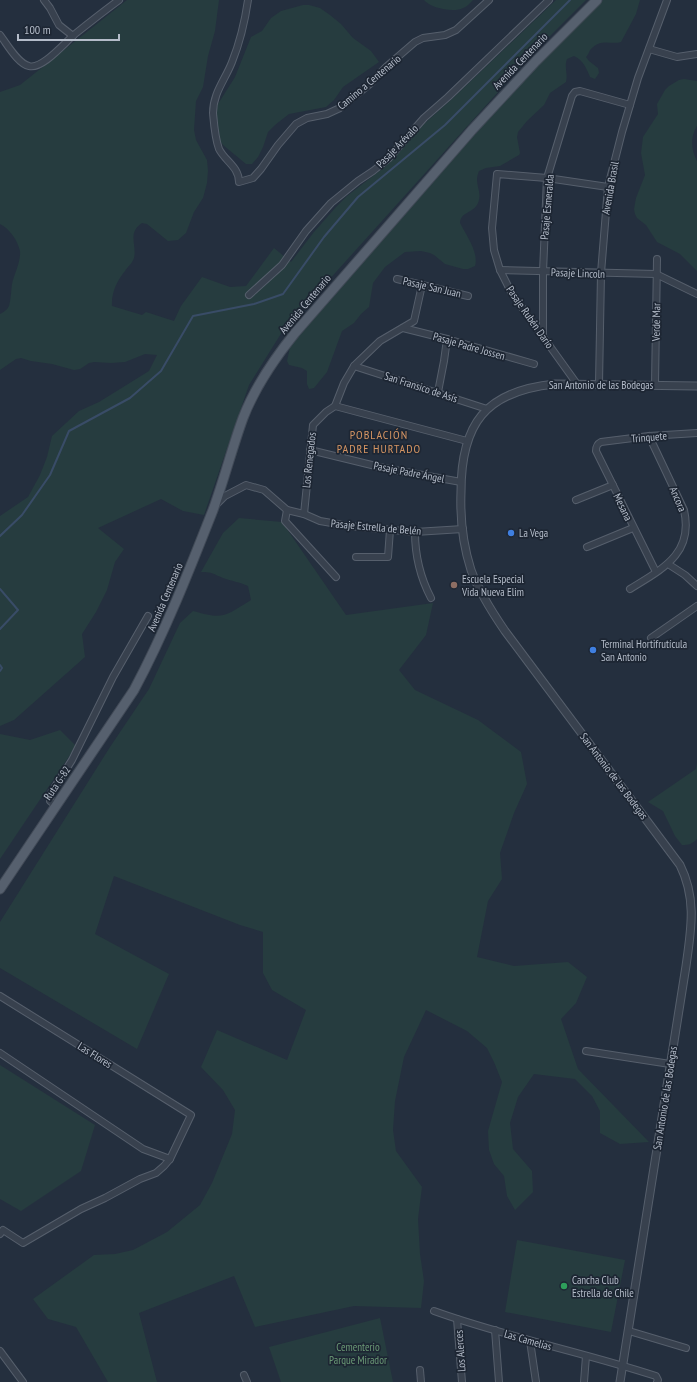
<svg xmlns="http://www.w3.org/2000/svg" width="697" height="1382" viewBox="0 0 697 1382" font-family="'PT Sans Narrow',sans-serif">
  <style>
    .green { fill: #263c3f }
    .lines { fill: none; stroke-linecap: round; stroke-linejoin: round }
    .stream { stroke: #394c67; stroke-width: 2 }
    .minor-casing { stroke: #565f6c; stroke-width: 8 }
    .tertiary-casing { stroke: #565f6c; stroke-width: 9 }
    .primary-casing { stroke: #414a57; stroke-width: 11 }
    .minor { stroke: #38414e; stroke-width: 6 }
    .tertiary { stroke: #38414e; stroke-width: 7 }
    .primary { stroke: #56606e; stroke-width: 9 }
    .shop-dot { fill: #3f7fe0; stroke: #1d2633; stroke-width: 1.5 }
    .education-dot { fill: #8d6e63; stroke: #1d2633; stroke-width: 1.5 }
    .leisure-dot { fill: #2e9e5b; stroke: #1d2633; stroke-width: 1.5 }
    .labels { text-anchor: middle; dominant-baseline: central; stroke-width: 3.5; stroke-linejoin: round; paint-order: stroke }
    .street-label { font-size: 11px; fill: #b4bcc9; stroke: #1d2633 }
    .poi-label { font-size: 11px; fill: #b4bcc9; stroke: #1d2633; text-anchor: start }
    .park-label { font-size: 11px; fill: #6b9a76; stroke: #1d2633 }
    .neighbourhood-label { font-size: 12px; letter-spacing: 1px; fill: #d59563; stroke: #1d2633 }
  </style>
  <rect width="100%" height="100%" fill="#242f3e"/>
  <g class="green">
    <path d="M127,0H219L215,31L208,56L203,87L196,101L194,130L196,140L207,160L208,171L207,183L203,198L194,212L186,233L178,240L168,241L147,224L142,223C127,233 137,244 134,258C132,264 128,266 125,271C117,281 111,293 112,306L142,315L146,312L174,321L181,306L202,277L230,287L246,286L274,248L291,262L314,232L336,207L347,196L386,166L425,123L452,99L556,0H586L535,51L282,332L249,385L204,515L183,511L161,499L98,528L124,549L115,562L107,590L96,612L82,634L85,657L14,720L0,726V516L28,497L40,475L47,457L52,436L79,411L99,402L149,371L157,355L145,354L125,362L111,363L94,362L89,363L80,369L74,370L52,364L31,361L21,358L16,359L0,370V314C4,312 7,310 9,306C11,299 11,291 12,284C14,274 21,262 20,251C18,241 9,228 0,224V92L20,85Z"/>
    <path d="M424,0H473C470,3 467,7 463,8C454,13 430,8 424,0Z"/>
    <path d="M603,0H640L636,14L621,42C611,45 601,38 591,49C589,51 589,54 586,57L589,61L598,68L599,73L595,79L590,77C587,69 583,60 574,56L567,59C564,67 568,73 566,82L550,93L544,105L527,121L518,132L517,137L520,153L519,155L500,166L486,168L479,171C473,185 483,190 478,203C473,214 461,211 460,223C466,235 479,252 475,266L468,269H463L445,264L434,255L430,253L421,251L405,252L385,267L373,283L369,307L361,314L354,323L342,331L327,372L314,388L309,389L307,384V371L302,368L289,365L287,361L290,347L300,333L345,280L380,243L466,144L539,64Z"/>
    <polygon points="303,5 309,5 320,8 330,15 341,24 353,38 371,51 379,62 343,87 334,100 326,107 289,114 275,125 268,132 263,147 258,157 252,164 246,164 223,145 220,141 214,119 218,104 235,77 251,37 262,31 271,18 281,11"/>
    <path d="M684,79L697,81V126C690,137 691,150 697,161V271L680,254L657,242L646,225L637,218L635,214L634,209L636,198L645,175L641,153L643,137L658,114L657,104L665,90L669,86L679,80Z"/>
    <path d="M239,518L282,522L346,615L433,603L426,635L399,670L415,690L478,720L521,752L527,784L514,813L500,853L502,879L488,901L477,957L514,966L568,962L587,977L576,1003L561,1019L578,1069L649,1142L620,1144L600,1133V1111L592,1096L575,1079L534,1074L518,1097L510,1123L513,1149L532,1171L533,1192L515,1210L507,1196L504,1176L494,1164L489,1150L488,1131L502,1082L494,1062L487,1048L467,1031L426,1010L404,1057L395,1101L393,1130L396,1151L422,1187L418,1219L420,1254L424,1281L421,1308L354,1306L255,1327L234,1276L139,1313L157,1382H108L76,1327L48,1319L33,1299L94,1255L115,1254L133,1250L167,1232L200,1205L212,1183L232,1134L235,1110L223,1090L201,1067L217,1030L287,1060L306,1010L272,990L263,973V932L240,925L114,876L95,934L169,974L137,1049L0,968V922L110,747L149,689L180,623L193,611C224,620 225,616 251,600L248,586C240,582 231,581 223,578C213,574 213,572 201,572L223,533Z"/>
    <polygon points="60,730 76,746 0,859 0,734 30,740"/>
    <path d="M697,763V839C692,844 689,845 682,845L675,836L663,811L648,802L696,769Z"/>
    <polygon points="0,1065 95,1125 81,1171 21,1211 0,1199"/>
    <polygon points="517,1240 625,1260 611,1332 505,1312"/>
    <polygon points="380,1318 393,1382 281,1382 269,1347"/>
  </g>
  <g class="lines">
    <g class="stream">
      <polyline points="0,536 22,515 50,475 69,431 130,398 161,371 193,316 254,304 283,294 324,237 358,197 445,125 570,0"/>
      <polyline points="0,589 18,610 0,629"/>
      <polyline points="0,665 2,668 0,671"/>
    </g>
    <g class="minor-casing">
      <g id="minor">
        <polyline points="44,0 50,8 59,25 73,36"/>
        <path d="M248,0C245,21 240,42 232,62C225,80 213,93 213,113C214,124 215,138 219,149C225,161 239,167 239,182L253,178L261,169L278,145L296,124L307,118L327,114L340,108L370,84L386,67L415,42L423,38L445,35L456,30L489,0"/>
        <path d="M0,35C7,44 18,64 29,66C42,70 65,42 75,34C90,22 104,11 119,0"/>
        <polyline points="649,49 677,57 697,54"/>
        <polyline points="500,270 656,274 697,294"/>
        <polyline points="397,279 468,296"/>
        <polyline points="249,295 282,265 306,231 331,203 358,181 373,171 388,159 424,118 448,97 549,0"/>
        <polyline points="403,328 447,339 534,364"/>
        <polyline points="543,335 543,272 547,178 572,96 575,92 580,91 630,105"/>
        <polyline points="354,366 487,409"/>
        <polyline points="577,384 511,292 500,270 494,250 492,228 497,174 547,178 608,187"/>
        <polyline points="599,384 601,273 608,187 622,132 638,78 667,0"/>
        <polyline points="655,385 657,259"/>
        <polyline points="438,392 444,361 447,339"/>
        <polyline points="335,406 467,441"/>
        <polyline points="310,450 384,468 461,482"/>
        <polyline points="576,500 613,485"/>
        <polyline points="216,505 225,496 246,485 264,490 287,510 304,514 320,521 349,526 415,532 463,529"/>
        <polyline points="287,510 285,521 336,577"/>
        <polyline points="304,514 313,425 326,412 335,406 344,383 354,366 380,341 414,321 422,285"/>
        <path d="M415,532C415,556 420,577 431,598"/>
        <polyline points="587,547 633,528"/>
        <polyline points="356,557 388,557 390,530"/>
        <polyline points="668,564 685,575 697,586"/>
        <path d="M656,572L596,451C596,446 597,444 601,442L649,436L697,433"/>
        <path d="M630,589C662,569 694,554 684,510L649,436"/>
        <polyline points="651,638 697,606"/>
        <polyline points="56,806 50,801 51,793 72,760 113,677 148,616"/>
        <polyline points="0,996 191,1115 170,1159 164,1166 156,1173 140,1179 105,1198 81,1209 23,1243 3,1230 0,1234"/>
        <polyline points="586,1051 670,1064"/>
        <polyline points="0,1053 143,1149 170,1159"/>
        <path d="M434,1311C506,1337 583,1352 656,1376L658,1380L657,1382"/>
        <polyline points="457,1319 462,1382"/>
        <polyline points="495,1330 499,1382"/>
        <polyline points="629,1331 686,1348"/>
        <polyline points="530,1341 536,1382"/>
        <polyline points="0,1351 23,1382"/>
        <polyline points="420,1370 421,1382"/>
        <polyline points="244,1375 247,1382"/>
        <polyline points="584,1382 586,1356"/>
      </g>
    </g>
    <g class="tertiary-casing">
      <path id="tertiary" d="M620,1382L686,966C691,930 697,899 680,865L505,631C492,612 479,592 471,570C463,545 460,518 461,492C461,424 485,391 555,384L697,386"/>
    </g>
    <g class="primary-casing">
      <path id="primary" d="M0,889L134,690C165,632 189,571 213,510C224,480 232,448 243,418C255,387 274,359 295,333L472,130L536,61L597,0"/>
    </g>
    <use href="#minor" class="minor"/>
    <use href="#tertiary" class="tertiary"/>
    <use href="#primary" class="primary"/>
  </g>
  <g class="shop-dot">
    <circle cx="511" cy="533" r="4"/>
    <circle cx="593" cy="650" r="4"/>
  </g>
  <circle class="education-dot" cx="454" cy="585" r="4"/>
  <circle class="leisure-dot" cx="564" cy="1286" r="4"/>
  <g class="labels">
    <g class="street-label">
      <text transform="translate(520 61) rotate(-46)">Avenida Centenario</text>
      <text transform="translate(369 82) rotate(-40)">Camino a Centenario</text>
      <text transform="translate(397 146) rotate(-46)">Pasaje Arévalo</text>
      <text transform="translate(610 188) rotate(-80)">Avenida Brasil</text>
      <text transform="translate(547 207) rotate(-85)">Pasaje Esmeralda</text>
      <text transform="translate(578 273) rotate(2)">Pasaje Lincoln</text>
      <text transform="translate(432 287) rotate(13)">Pasaje San Juan</text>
      <text transform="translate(305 304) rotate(-50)">Avenida Centenario</text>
      <text transform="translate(530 317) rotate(55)">Pasaje Rubén Darío</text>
      <text transform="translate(656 322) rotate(-89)">Verde Mar</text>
      <text transform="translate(469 346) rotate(16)">Pasaje Padre Jossen</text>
      <text x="601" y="385">San Antonio de las Bodegas</text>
      <text transform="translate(421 387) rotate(18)">San Fransico de Asís</text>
      <text transform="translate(649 437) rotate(-5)">Trinquete</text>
      <text transform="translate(309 460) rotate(-84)">Los Renegados</text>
      <text transform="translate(409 472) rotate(11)">Pasaje Padre Ángel</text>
      <text transform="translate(678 499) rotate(67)">Ancora</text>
      <text transform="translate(623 507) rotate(64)">Mesana</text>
      <text transform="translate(376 527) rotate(5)">Pasaje Estrella de Belén</text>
      <text transform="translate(165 597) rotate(-67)">Avenida Centenario</text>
      <text transform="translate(614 776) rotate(53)">San Antonio de las Bodegas</text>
      <text transform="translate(57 783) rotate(-56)">Ruta G-82</text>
      <text transform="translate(95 1055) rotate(32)">Las Flores</text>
      <text transform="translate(665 1098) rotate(-81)">San Antonio de las Bodegas</text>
      <text transform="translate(528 1340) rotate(16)">Las Camelias</text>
      <text transform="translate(460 1351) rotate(-94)">Los Alerces</text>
    </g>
    <g class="poi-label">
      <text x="519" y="533">La Vega</text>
      <text x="462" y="579">Escuela Especial<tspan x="462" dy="13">Vida Nueva Elim</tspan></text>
      <text x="601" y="644">Terminal Hortifrutícula<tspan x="601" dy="13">San Antonio</tspan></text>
      <text x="572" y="1280">Cancha Club<tspan x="572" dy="13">Estrella de Chile</tspan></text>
    </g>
    <g class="park-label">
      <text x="358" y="1347">Cementerio<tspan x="358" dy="13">Parque Mirador</tspan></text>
    </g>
    <g class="neighbourhood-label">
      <text x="379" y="434">POBLACIÓN<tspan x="379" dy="14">PADRE HURTADO</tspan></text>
    </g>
  </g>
  <path d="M18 34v6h101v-6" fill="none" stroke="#b4bcc9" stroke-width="2"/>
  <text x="24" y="34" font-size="12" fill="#b4bcc9" stroke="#1d2633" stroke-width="3" paint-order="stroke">100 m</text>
</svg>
